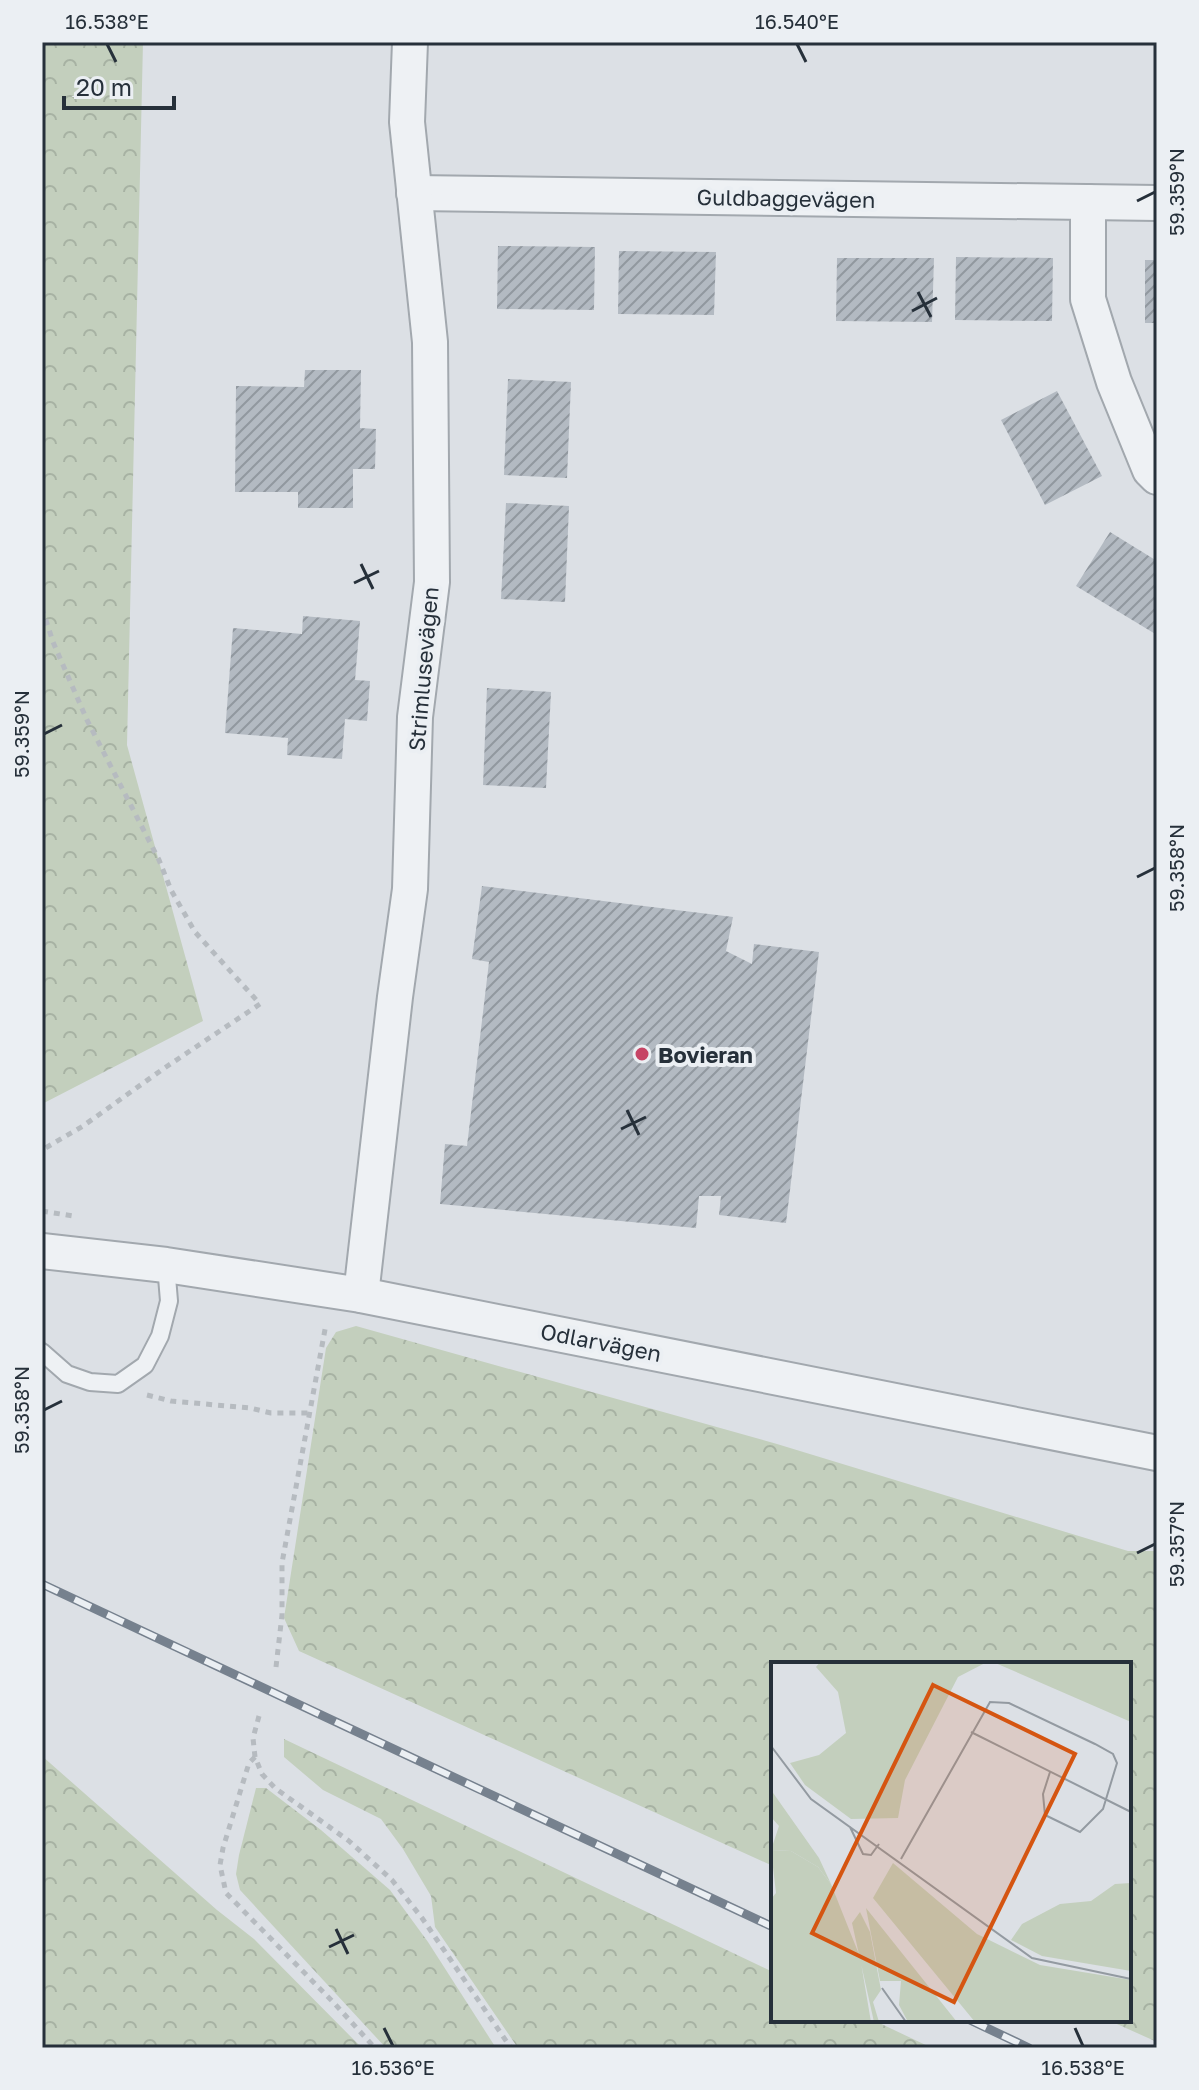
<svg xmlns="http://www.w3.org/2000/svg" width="1199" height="2090" viewBox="0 0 1199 2090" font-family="'Golos Text',sans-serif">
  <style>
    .forest { fill: url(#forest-crowns) }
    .building { fill: url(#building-hatch) }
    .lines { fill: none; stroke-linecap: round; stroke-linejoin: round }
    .lane-casing { stroke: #a2a8ae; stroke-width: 20 }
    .street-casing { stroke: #a2a8ae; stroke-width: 38 }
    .path { stroke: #b6bbc0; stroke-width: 5; stroke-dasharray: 6 6; stroke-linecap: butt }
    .lane { stroke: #eef1f4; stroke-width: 16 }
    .street { stroke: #eef1f4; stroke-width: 34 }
    .rail-casing { stroke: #76818e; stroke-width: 9 }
    .rail { stroke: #ebeff3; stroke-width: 6; stroke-dasharray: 18; stroke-linecap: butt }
    .ticks { fill: none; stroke: #26303a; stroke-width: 3 }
    .poi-dot { fill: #c64465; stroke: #ebeff3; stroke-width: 3 }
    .labels { text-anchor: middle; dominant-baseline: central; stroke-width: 8; stroke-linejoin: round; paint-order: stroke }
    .street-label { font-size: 22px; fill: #26303a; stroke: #ebeff3 }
    .poi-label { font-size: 22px; font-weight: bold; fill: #26303a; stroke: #ebeff3; text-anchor: start }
    .inset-road { fill: none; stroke: #939aa1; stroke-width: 2 }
    .view { fill: #d55511; fill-opacity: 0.15; stroke: #d55511; stroke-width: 4 }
    .inset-edge { fill: none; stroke: #26303a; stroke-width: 4 }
    .neatline { fill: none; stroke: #26303a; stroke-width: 3 }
    .ticks-label { font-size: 20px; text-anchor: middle; fill: #26303a }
  </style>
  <defs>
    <pattern id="forest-crowns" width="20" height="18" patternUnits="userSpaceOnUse" patternTransform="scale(2)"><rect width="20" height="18" fill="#c3cfbd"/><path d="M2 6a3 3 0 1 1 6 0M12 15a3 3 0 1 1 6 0" fill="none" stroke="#a7b2a3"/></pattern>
    <pattern id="building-hatch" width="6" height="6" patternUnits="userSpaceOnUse" patternTransform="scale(2)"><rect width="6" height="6" fill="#b3bac2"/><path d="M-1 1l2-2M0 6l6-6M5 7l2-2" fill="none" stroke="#91989f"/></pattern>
  </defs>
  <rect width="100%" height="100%" fill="#dce0e5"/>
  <g class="forest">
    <polygon points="42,42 143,42 127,745 203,1021 42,1104"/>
    <polygon points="356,1326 777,1444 1128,1551 1157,1551 1157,2042 1108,2020 1129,2020 1129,1664 773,1664 773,1866 299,1651 284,1618 326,1348 336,1332"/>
    <polygon points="284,1739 773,1972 773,2020 873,2020 932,2048 518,2048 435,1927 431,1896 403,1849 381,1819 323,1790 284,1757"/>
    <polygon points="42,1756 217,1910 254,1939 362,2048 42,2048"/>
    <polygon points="256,1788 266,1788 321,1830 390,1890 428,1942 496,2048 386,2048 240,1890 236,1874 239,1855"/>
  </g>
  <g class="building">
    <polygon points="498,246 595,247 594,310 497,309"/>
    <polygon points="619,251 716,252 714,315 618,314"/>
    <polygon points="956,257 1053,258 1052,321 955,320"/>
    <polygon points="837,258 934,258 932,322 836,321"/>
    <rect x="1145" y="260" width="12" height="63"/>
    <polygon points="305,370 361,370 360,428 376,429 375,469 353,469 353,508 298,508 298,492 235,492 236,386 304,387"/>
    <polygon points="508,379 571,382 567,478 504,475"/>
    <polygon points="1057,391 1102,476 1045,505 1001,420"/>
    <polygon points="506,503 569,506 565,602 501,599"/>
    <polygon points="1110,532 1157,561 1157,635 1076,586"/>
    <polygon points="303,616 360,621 355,680 370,681 367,721 345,719 342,759 287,755 288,738 225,733 233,628 302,634"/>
    <polygon points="487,688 551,692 546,788 483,785"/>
    <polygon points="482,886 733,917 726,951 752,964 754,944 819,952 786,1223 719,1215 721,1196 699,1196 696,1228 440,1204 445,1144 467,1146 489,962 472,959"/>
  </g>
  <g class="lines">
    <g class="lane-casing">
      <polyline id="lane" points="42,1352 67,1374 90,1382 118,1384 145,1365 160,1336 169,1301 166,1265"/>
    </g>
    <g class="street-casing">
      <g id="street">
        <polyline points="414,193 1157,203"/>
        <polyline points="1088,202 1088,299 1114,382 1150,470 1157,477"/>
        <polyline points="42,1251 166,1265 361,1295 1157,1453"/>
        <polyline points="361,1295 395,997 410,889 415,717 432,582 430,342 407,122 410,42"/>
      </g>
    </g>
    <g class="path">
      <polyline points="42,608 53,642 87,720 159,860 171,890 195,932 260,1004 163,1069 83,1126 42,1150"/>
      <polyline points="42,1211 73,1216"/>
      <polyline points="147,1395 171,1401 250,1408 271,1413 308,1413"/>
      <polyline points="276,1667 282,1615 282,1563 326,1324"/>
      <polyline points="259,1716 253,1738 255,1757 262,1774 275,1788 349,1841 392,1880 422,1918 511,2048"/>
      <polyline points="255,1757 249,1763 223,1848 220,1865 226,1893 334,2003 375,2048"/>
    </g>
    <use href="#lane" class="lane"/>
    <use href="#street" class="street"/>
    <g class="rail-casing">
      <g id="rail">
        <polyline points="42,1584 773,1927"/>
        <polyline points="970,2020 1029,2048"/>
      </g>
    </g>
    <use href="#rail" class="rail"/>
  </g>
  <path class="ticks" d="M107,44L116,62M797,44L806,62M1137,201L1155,192M918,292L931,317M912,311L937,298M361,564L373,589M354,583L379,571M44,734L62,725M1137,877L1155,868M627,1110L639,1135M621,1129L646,1117M44,1410L62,1401M1137,1553L1155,1544M336,1929L348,1954M329,1947L354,1935M384,2028L393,2046M1075,2028L1083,2046"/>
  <circle class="poi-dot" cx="642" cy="1054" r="8"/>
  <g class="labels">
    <g class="street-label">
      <text transform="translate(786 198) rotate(1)">Guldbaggevägen</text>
      <text transform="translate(423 669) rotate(-85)">Strimlusevägen</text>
      <text transform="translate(601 1342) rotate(11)">Odlarvägen</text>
    </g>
    <g class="poi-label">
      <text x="658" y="1054">Bovieran</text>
    </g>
  </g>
  <g transform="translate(771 1662)">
    <rect width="360" height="360" fill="#dce0e5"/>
    <path d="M0,128L48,196L60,222L47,205L20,189L0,188L8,164L0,155Z" fill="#c3cfbd"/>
    <path d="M49,0H216L187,15L134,118L127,156L80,157L34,123L19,101L48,93L75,71L67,30L45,5ZM222,0H360V60ZM0,188L20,189L47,205L60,222L89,295L100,360H0V237L5,231ZM122,201L206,272L269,303L360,318V360H204L102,236ZM360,221V309L271,294L240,278L251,262L289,242L320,239L344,222ZM95,246L186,360H137L128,343L130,319H109ZM89,250L99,270L110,328L102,340L108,360H103L81,261Z" fill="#c3cfbd"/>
    <path class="inset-road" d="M200,70L360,150M0,84L40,137L261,296L360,317M79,165L92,192L100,193L108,182M130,197L219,40L238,41L324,82L342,92L346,101L332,147L309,170L274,153L272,132L279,110M111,326L135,360"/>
    <path class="view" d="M162,23L304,92L183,340L41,271Z"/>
    <rect width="360" height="360" class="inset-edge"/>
  </g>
  <rect width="1199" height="2090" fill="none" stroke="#ebeff3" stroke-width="88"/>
  <path d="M64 96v12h110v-12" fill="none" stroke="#26303a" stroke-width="4"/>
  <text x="76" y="96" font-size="24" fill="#26303a" stroke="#ebeff3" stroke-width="6" paint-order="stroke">20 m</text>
  <rect x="44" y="44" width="1111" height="2002" class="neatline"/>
  <g class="ticks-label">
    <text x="107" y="29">16.538°E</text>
    <text x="797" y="29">16.540°E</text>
    <text transform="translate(1177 192) rotate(-90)" y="7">59.359°N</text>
    <text transform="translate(22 734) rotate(-90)" y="7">59.359°N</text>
    <text transform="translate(1177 868) rotate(-90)" y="7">59.358°N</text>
    <text transform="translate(22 1410) rotate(-90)" y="7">59.358°N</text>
    <text transform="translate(1177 1544) rotate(-90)" y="7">59.357°N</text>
    <text x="393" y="2075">16.536°E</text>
    <text x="1083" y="2075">16.538°E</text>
  </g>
</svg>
